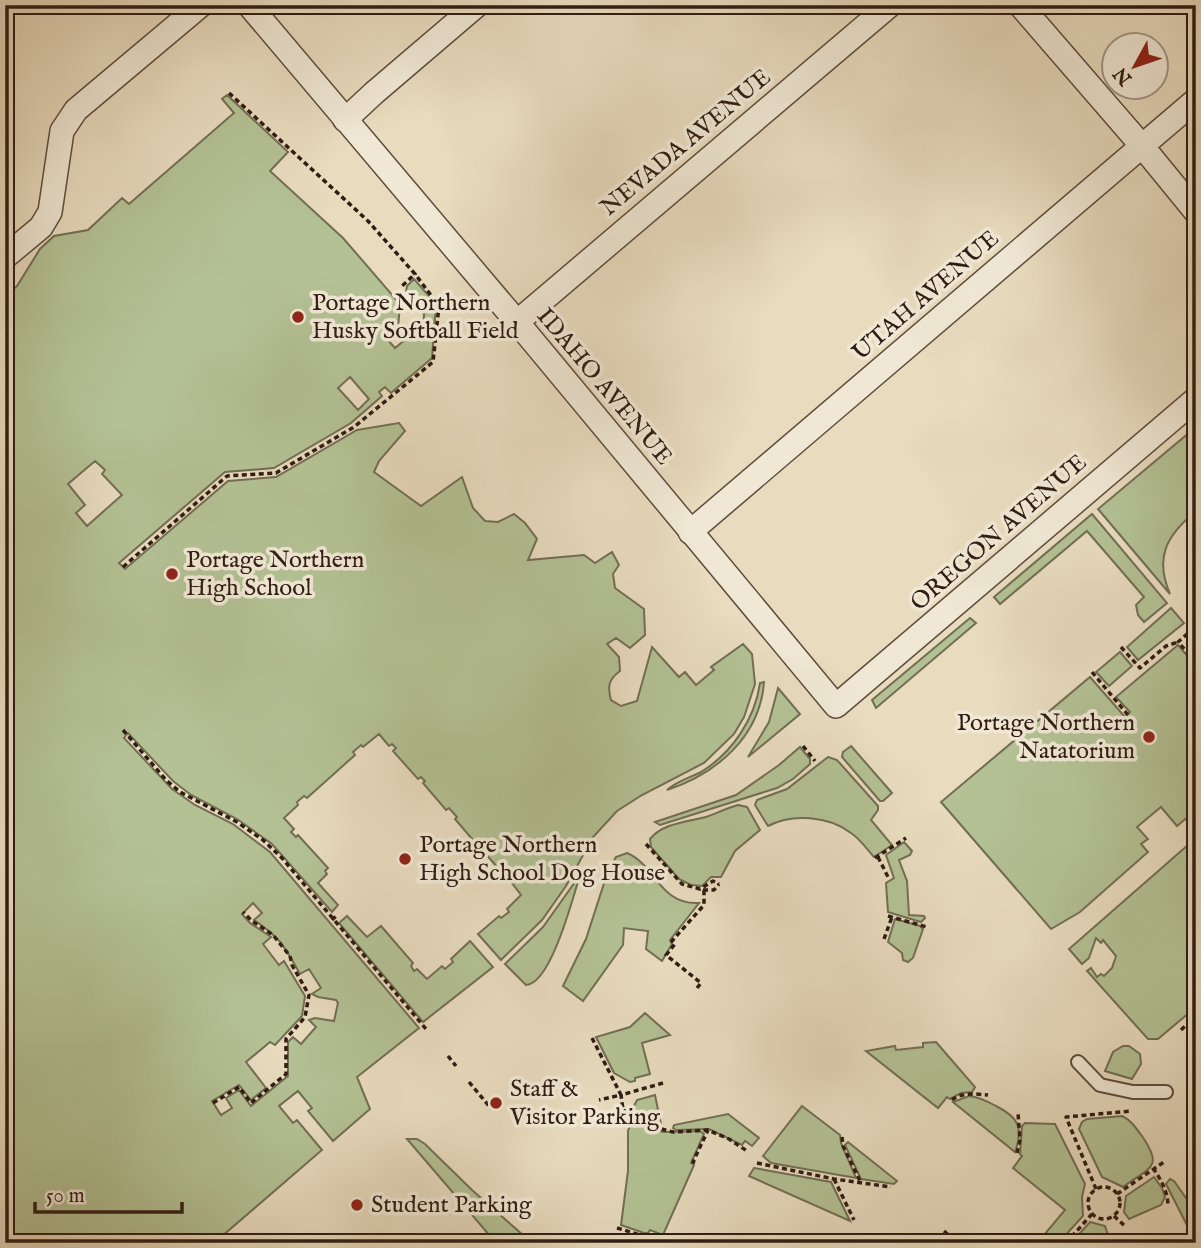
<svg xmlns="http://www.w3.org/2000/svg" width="1201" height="1248" viewBox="0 0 1201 1248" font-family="'IM FELL English',serif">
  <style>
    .green { fill: #b3c194; stroke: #726e54; stroke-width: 2; fill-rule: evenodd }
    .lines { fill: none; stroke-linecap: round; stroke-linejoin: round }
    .lane-casing { stroke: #5e4c3e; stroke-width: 16 }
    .street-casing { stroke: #5e4c3e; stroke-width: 26 }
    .path { stroke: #301c13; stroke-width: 3.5; stroke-dasharray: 5 3.5; stroke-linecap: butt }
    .lane { stroke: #f0e8d5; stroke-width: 12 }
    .street { stroke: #f0e8d5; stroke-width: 23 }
    .poi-dot { fill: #8f2418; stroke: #f0e8d5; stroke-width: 2.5 }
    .labels { text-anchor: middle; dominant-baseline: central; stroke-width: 7; stroke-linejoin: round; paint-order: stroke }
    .street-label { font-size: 24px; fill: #301c13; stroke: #f0e8d5 }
    .poi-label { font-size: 24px; fill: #301c13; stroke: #f0e8d5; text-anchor: start }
  </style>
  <rect width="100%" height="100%" fill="#e8dbbe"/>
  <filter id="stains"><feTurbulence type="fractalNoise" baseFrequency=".00286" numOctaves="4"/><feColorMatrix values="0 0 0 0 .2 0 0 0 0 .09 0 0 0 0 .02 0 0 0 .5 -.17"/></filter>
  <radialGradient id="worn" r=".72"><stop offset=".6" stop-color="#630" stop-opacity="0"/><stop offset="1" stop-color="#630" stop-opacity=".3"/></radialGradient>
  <g class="green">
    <path d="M 227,95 L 288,152 L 270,171 L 343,238 L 400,304 L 398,329 L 387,339 L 395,348 L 406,339 L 416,338 L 423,329 L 424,314 L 406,292 L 407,286 L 414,279 L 436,304 L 432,358 L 391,393 L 385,387 L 379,392 L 382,396 L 351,423 L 274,468 L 225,472 L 119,563 L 125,569 L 228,481 L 276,477 L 357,430 L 399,423 L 405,431 L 379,461 L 374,472 L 421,506 L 462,477 L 473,508 L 485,521 L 498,522 L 514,514 L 525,523 L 537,539 L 528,560 L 584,555 L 595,563 L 612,552 L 619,565 L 613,574 L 615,588 L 644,609 L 645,635 L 630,648 L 616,638 L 607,644 L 619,657 L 620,671 C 609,679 607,686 611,700 L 621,706 L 637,701 L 652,647 L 679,677 L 685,672 L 696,685 L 714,670 L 711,667 L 743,644 L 752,654 L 755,684 L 744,717 L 734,734 L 704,763 L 642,795 L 617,811 L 593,837 L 566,886 L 542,920 L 501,960 L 478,934 L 499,916 L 501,918 L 509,912 L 507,909 L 521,895 L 512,883 L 514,881 L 510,877 L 507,878 L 482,850 L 485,848 L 481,844 L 478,846 L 455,819 L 457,817 L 449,808 L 446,810 L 423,783 L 425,781 L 421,777 L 418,779 L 393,751 L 396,748 L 392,744 L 389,746 L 379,734 L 363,747 L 361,745 L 353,752 L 355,755 L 307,798 L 304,796 L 297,802 L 298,805 L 284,818 L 294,829 L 291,832 L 296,837 L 298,835 L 328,868 L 325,871 L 327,874 L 318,883 L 338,905 L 332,912 L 272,844 L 237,819 L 191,795 L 173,781 L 128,733 L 124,738 L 172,789 L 195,805 L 233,824 L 270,852 L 419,1028 L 357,1077 L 370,1109 L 333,1141 L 308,1111 L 312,1108 L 298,1091 L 279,1106 L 293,1123 L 297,1120 L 322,1150 L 214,1243 L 5,1243 L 5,296 L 17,286 L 40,249 L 54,236 L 88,230 L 122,198 L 129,204 L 234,113 L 222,99 ZM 350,377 L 369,399 L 358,410 L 338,388 ZM 95,461 L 105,470 L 102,474 L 122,495 L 87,526 L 76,513 L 85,505 L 68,484 ZM 253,903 L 262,913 L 254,920 C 282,939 284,946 300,974 L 309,969 L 321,988 L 312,994 L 318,997 L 336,1000 L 338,1003 L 334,1021 L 315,1018 L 309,1020 L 316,1027 L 301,1044 L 293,1037 L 288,1042 L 288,1076 L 251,1106 L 239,1090 L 226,1098 L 232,1108 L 221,1115 L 212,1101 L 239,1085 L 251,1100 L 266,1088 L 246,1062 L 270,1042 L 275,1045 L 302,1016 L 305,996 L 284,961 L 279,965 L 263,944 L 271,937 L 250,923 L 242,914 Z"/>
    <path d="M 1196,427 L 1196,511 C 1167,535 1154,557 1170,594 L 1098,509 Z"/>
    <polygon points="1092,514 1167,603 1144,622 1138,615 1136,605 1144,597 1087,531 1000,604 994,597"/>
    <polygon points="1171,608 1184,623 1138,660 1127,647"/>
    <polygon points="970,618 976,623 876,708 872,700"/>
    <polygon points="1178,645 1196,666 1196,810 1177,826 1161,807 1137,827 1148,839 1141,844 1148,852 1080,912 1051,929 941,802 1090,677 1125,717 1130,712 1116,697"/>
    <polygon points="1120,652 1132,666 1109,686 1096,672"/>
    <path d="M 764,682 C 760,737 716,774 667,790 C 677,781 689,778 701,772 C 732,753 755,719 760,683 Z"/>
    <polygon points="778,688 800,714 748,757 769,722"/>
    <polygon points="851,746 892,793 883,801 880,801 842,757 843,752"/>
    <polygon points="800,747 810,759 810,764 793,779 777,788 660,825 655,822 736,795 779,765"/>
    <path d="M 828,757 L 837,760 L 878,806 L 878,810 L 871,820 L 892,845 L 874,857 C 867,849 860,839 851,833 C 829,816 792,813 768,826 L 755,805 L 757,800 L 787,789 Z"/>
    <path d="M 738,805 L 747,807 L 760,830 L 735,851 L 721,877 L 711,877 L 702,886 L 691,885 L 679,879 L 651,847 L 650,839 C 663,823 687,822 706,817 C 717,813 727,808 738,805 Z"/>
    <polygon points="1196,838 1196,1007 1158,1039 1148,1039 1087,971 1091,968 1097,977 1101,974 1104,976 1112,968 1116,956 1103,940 1101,943 1096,938 1089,958 1082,964 1069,949"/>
    <polygon points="904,842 912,851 910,855 899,860 907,881 909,915 924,916 925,918 921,922 888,912 886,883 894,878 886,855"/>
    <path d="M 627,853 C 656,865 659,905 699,903 L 670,940 L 672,944 L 662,961 L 646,949 L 648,931 L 624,928 L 623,945 L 583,1001 L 563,986 L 586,939 L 608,871 L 616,857 Z"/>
    <path d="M 580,875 C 573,897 551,984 526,985 L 505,964 L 543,927 Z"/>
    <polygon points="347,916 367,937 381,926 413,963 411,966 414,971 417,969 427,979 442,966 445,969 453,962 451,959 470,941 493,967 423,1022 339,923"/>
    <polygon points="895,919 920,926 923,929 913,958 908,962 903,960 902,953 888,942"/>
    <polygon points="645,1013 670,1035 642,1043 650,1074 635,1078 635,1081 630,1082 614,1073 596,1037 630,1027"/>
    <polygon points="936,1042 975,1087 972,1092 961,1093 950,1099 947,1097 938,1108 866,1051 895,1046 896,1050 923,1047 923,1043"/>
    <polygon points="1123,1046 1129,1046 1140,1054 1141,1064 1132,1079 1105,1071 1113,1052"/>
    <polygon points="655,1095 661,1124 659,1127 638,1116 633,1108 637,1100"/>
    <path d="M 969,1096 C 979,1097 987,1101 996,1106 C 1018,1117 1024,1127 1015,1152 L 953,1102 Z"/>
    <polygon points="802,1106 840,1135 841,1143 856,1178 771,1163 763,1156"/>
    <polygon points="728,1114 759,1138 752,1146 745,1141 742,1145 709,1129 676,1130 673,1128 674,1125"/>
    <path d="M 1122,1116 C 1131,1120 1136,1128 1142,1136 C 1164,1168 1150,1167 1123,1187 L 1102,1177 L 1079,1129 L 1082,1122 L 1087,1119 Z"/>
    <polygon points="639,1121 663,1132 700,1131 704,1134 691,1163 694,1165 663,1235 650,1230 648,1233 644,1233 621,1225 628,1171 628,1131 631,1123"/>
    <polygon points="1025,1123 1055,1124 1085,1184 1082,1197 1083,1216 1062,1239 1059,1238 1055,1243 1044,1235 1065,1210 1013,1168 1022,1156 1020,1154 1022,1126"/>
    <polygon points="407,1139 417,1139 425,1144 472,1190 532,1243 496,1243"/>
    <polygon points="848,1142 897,1181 894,1184 861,1179 845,1145"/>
    <polygon points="754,1168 831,1182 850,1221 749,1176"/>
    <polygon points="1154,1177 1162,1188 1165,1197 1161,1205 1129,1219 1124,1212 1126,1196"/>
    <polygon points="1170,1179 1174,1181 1196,1212 1196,1243 1166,1184"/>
    <polygon points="1090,1222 1105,1226 1108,1235 1105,1243 1071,1243"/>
  </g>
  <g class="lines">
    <defs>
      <polyline id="lane" points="1078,1062 1100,1085 1133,1092 1166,1092"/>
      <g id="street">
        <polyline points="249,5 517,322 836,706 1196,399"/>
        <polyline points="1020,5 1142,146 1196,212"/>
        <polyline points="345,120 374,93 477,5"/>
        <polyline points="5,257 41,227 50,212 62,131 76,110 201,5"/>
        <polyline points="517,322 890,5"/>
        <polyline points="690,532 1196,100"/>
      </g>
    </defs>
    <use href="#lane" class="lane-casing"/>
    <use href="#street" class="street-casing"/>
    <g class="path">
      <polyline points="229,93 368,221 415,274 402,286"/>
      <polyline points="123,567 227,476 276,473 354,427 433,362 439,306 415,274"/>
      <polyline points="1194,628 1178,642 1196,662"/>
      <polyline points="1121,647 1140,668 1166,646 1178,642"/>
      <polyline points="1092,672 1128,715"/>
      <polyline points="123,730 166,780 180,792 237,822 263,840 282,858 426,1029"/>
      <polyline points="803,746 815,761"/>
      <polyline points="646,844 682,884 700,889 713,881 719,884"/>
      <polyline points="878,857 889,879"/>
      <polyline points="875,858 906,838"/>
      <polyline points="703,890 714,890 719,884"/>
      <polyline points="888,916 927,927"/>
      <polyline points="332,920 337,915"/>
      <polyline points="884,939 892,917"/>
      <polyline points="697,988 701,983 666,955 675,944 672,941 704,905 704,890"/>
      <polyline points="1181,1030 1196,1016"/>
      <polyline points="592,1038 621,1095 599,1100"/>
      <polyline points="448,1056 456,1066"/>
      <polyline points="469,1082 489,1106"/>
      <polyline points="663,1083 621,1095 623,1110 650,1126 673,1132 708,1130 729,1139 747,1151"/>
      <path d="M 952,1100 C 962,1092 976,1094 988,1095"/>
      <polyline points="213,1103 239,1087 251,1103 286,1074 286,1039 305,1017 309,995 292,965 290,956 273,935 252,921 243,912"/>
      <polyline points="842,1137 843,1146 861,1183"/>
      <polyline points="1017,1153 1020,1140 1018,1113"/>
      <polyline points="695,1163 693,1162 708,1130"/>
      <polyline points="757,1163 834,1179 891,1187"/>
      <path d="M 1153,1168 C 1161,1180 1167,1190 1168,1204"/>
      <polyline points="834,1179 854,1220"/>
      <circle cx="1104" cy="1203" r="16"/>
      <polyline points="1096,1189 1066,1117 1132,1111"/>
      <polyline points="1117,1194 1164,1162"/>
      <polyline points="1114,1216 1126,1227"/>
      <polyline points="617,1228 647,1237"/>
      <polyline points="944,1231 958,1243"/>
      <polyline points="1066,1243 1092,1214"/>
    </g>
    <use href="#lane" class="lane"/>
    <use href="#street" class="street"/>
  </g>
  <g class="poi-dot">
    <circle cx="298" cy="317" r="7"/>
    <circle cx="172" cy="574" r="7"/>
    <circle cx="1149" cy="737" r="7"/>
    <circle cx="405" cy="859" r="7"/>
    <circle cx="496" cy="1103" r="7"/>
    <circle cx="357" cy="1205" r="7"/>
  </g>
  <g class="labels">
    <g class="street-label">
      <text transform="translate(686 143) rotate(-40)">NEVADA AVENUE</text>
      <text transform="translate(926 296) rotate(-41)">UTAH AVENUE</text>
      <text transform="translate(604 387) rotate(50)">IDAHO AVENUE</text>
      <text transform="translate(999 533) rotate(-41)">OREGON AVENUE</text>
    </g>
    <g class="poi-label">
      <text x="312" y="303">Portage Northern<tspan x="312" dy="28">Husky Softball Field</tspan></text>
      <text x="186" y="560">Portage Northern<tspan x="186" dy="28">High School</tspan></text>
      <text x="1135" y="723" text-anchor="end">Portage Northern<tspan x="1135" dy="28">Natatorium</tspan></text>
      <text x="419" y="845">Portage Northern<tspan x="419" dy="28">High School Dog House</tspan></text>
      <text x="510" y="1089">Staff &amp;<tspan x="510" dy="28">Visitor Parking</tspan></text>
      <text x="371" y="1205">Student Parking</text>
    </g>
  </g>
  <rect width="1201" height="1248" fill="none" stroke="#e8dbbe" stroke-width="28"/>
  <rect x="7" y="7" width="1187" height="1234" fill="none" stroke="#301c13" stroke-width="3.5"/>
  <rect x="14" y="14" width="1173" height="1220" fill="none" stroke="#301c13" stroke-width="2"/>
  <g transform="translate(1135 66) rotate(230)"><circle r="33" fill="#f0e8d5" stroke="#a39687" stroke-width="2"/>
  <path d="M0-5L12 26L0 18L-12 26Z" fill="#8f2418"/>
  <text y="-10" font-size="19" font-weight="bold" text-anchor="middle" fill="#301c13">N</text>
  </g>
  <path d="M35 1202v10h147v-10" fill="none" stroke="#301c13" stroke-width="3.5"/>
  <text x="46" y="1202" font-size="21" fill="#301c13" stroke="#f0e8d5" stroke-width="5" paint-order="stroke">50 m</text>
  <rect width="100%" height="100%" filter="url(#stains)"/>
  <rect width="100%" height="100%" fill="url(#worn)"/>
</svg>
